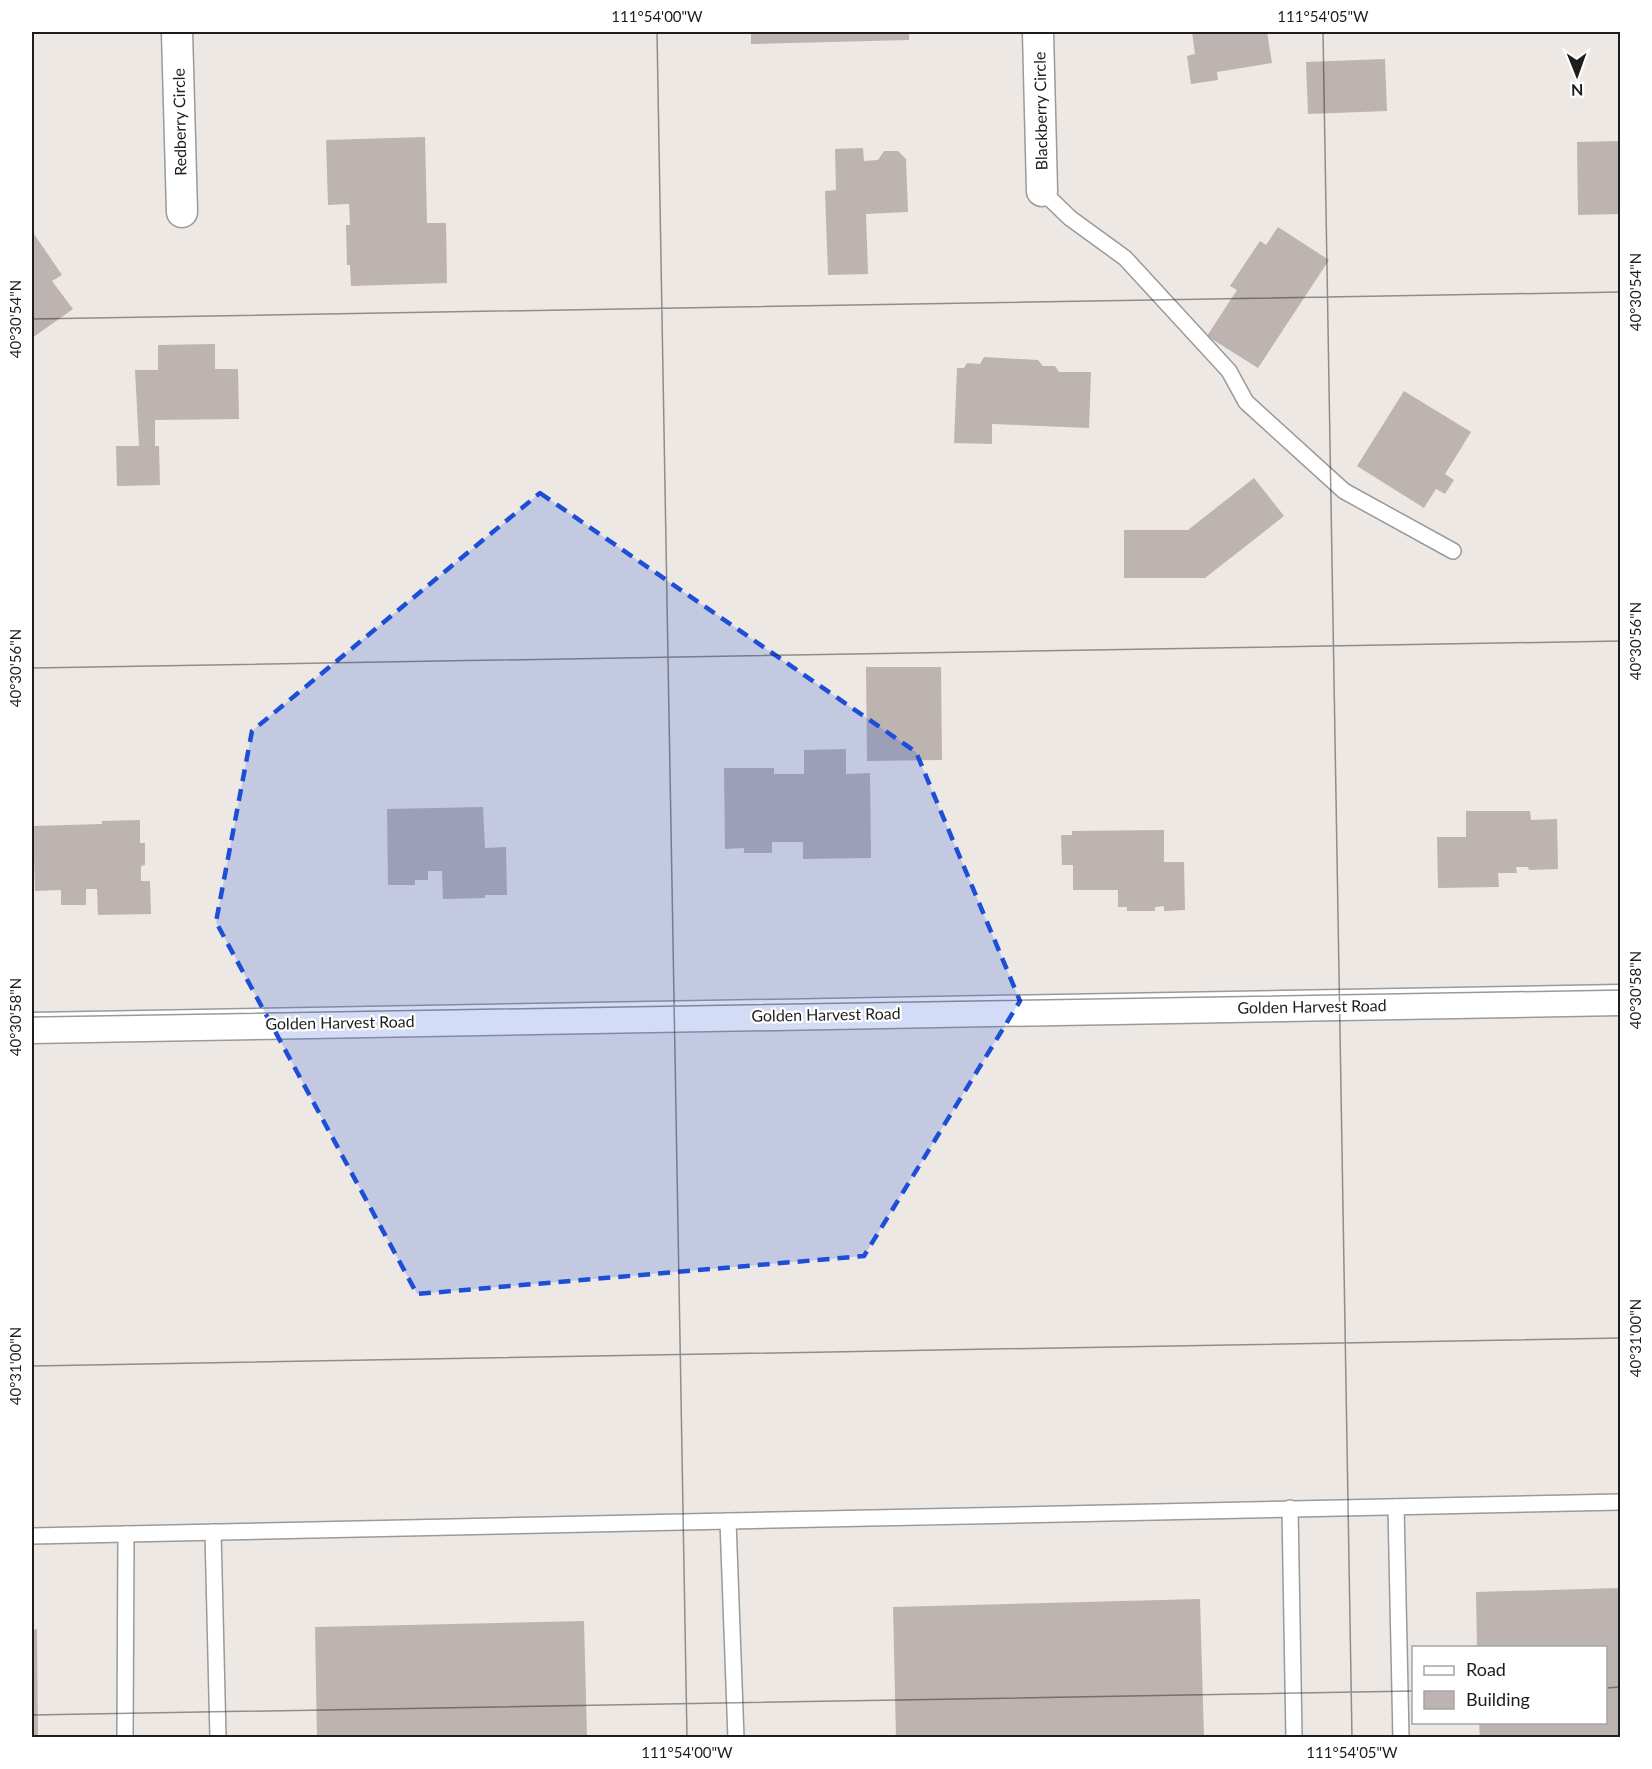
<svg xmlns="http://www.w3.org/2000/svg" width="1652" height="1769" viewBox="0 0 1652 1769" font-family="Lato,sans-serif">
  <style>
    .building { fill: #bdb3b1 }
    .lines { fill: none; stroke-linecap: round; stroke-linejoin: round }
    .lane-casing { stroke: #9a9a9a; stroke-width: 18 }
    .street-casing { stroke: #9a9a9a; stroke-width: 33 }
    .lane { stroke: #fff; stroke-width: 15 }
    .street { stroke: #fff; stroke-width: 30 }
    .marked { fill: #1d4ed8; fill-opacity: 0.2; stroke: #1d4ed8; stroke-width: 4.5; stroke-dasharray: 12 8; stroke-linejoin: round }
    .ticks { fill: none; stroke: #1d1d1d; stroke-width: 1.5; stroke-opacity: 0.45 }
    .labels { text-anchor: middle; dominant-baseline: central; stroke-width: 4.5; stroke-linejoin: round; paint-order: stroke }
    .street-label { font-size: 16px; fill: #1d1d1d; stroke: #fff }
    .neatline { fill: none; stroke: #1d1d1d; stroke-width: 2 }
    .ticks-label { font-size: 15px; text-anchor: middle; fill: #1d1d1d }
  </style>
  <rect width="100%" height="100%" fill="#ede8e4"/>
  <g class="building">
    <polygon points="751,32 909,32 909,40 751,44"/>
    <polygon points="1192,32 1267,32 1272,63 1217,72 1218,80 1191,84 1187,56 1195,54"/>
    <polygon points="1385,59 1387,111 1308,114 1306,62"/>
    <polygon points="425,137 427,223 446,223 447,283 351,286 350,265 347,265 346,225 350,225 349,204 328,205 326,140"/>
    <polygon points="1620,141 1620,214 1578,215 1577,142"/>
    <polygon points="863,148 864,161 878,160 884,151 898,151 906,159 908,212 866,214 868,274 828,275 825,191 836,190 835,149"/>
    <polygon points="1278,227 1329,260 1258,368 1207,336 1237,290 1230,286 1260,241 1266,245"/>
    <polygon points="32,231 62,275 52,281 73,309 32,338"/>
    <polygon points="215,344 215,369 238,369 239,419 155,420 155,446 159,446 160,485 117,486 116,446 139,446 135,370 158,370 158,345"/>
    <polygon points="984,357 1038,360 1043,366 1055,366 1059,372 1091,372 1089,428 992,424 992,444 954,443 957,368 964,368 967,363 980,364"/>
    <polygon points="1404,391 1471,432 1445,474 1454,480 1445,494 1436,489 1424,508 1357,466"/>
    <polygon points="1254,478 1284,516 1205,578 1124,578 1124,530 1188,530"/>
    <polygon points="866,667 941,667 942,760 867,761"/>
    <polygon points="846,749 846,774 870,773 871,858 803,859 803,842 772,842 772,853 744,853 744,848 725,849 724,768 774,768 774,774 804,774 804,750"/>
    <polygon points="483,807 485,848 506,847 507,895 485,895 485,898 443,899 442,871 428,871 428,880 415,880 415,885 388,885 387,809"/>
    <polygon points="1466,811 1530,811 1531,820 1557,819 1558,869 1529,870 1528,867 1516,867 1517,873 1498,873 1499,887 1438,888 1437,837 1466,837"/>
    <polygon points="140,820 140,843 145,843 145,865 141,866 141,881 150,881 151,914 98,915 97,889 86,889 86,905 61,905 61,890 35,891 33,826 102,824 102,821"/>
    <polygon points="1164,830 1164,862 1184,862 1185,910 1164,911 1164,906 1155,907 1155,911 1127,911 1127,907 1118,907 1118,890 1073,890 1073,865 1062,865 1061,835 1072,835 1072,831"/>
    <polygon points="1620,1588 1620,1738 1480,1738 1479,1722 1606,1722 1606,1648 1477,1648 1476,1592"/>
    <polygon points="1200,1599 1204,1738 896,1738 893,1607"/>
    <polygon points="584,1621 587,1738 317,1738 315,1627"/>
    <polygon points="37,1629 38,1738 32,1738 32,1630"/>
  </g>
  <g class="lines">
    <defs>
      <g id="lane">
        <polyline points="1042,191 1070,218 1125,258 1229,371 1246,402 1344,491 1453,551"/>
        <polyline points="1396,1507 1401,1738"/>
        <polyline points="1290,1508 1294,1738"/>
        <polyline points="728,1521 736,1738"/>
        <polyline points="213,1532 218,1738"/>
        <polyline points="32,1536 1620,1502"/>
        <polyline points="125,1738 126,1534"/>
      </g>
      <g id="street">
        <polyline points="177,32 182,212"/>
        <polyline points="1038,32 1042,191"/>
        <polyline points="32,1028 1620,1000"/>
      </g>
    </defs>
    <use href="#lane" class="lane-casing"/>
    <use href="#street" class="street-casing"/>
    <use href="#lane" class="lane"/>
    <use href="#street" class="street"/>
  </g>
  <path class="marked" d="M 540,493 L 916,752 L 1020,1001 L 864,1256 L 417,1294 L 216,922 L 252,731 Z"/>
  <path class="ticks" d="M 657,32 L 687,1738M 1323,32 L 1352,1738M 32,319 L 1620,292M 32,668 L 1620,641M 32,1017 L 1620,990M 32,1366 L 1620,1338M 1606,1688 L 1620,1687M 32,1715 L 1414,1691"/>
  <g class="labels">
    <g class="street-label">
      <text transform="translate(1040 111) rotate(-91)">Blackberry Circle</text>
      <text transform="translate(179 122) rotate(-91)">Redberry Circle</text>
      <text transform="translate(1312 1006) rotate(-1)">Golden Harvest Road</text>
      <text transform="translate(826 1014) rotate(-1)">Golden Harvest Road</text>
      <text transform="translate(340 1022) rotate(-1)">Golden Harvest Road</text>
    </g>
  </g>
  <rect width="1652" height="1769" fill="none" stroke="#ffffff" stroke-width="66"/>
  <rect x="1412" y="1646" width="195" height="78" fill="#ffffff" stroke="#a5a5a5" stroke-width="1.5"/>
  <rect x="1424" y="1666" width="30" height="9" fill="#ffffff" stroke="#a5a5a5" stroke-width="1.5"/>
  <text x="1466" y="1676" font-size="18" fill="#1d1d1d">Road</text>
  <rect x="1424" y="1691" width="30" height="18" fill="#bdb3b1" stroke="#a5a5a5" stroke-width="1.5"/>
  <text x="1466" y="1706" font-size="18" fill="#1d1d1d">Building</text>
  <g transform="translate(1577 75) rotate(179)" stroke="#ffffff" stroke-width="4.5" paint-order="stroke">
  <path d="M0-4.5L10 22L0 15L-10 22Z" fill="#1d1d1d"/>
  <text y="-9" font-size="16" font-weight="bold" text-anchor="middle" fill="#1d1d1d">N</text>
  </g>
  <rect x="33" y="33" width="1586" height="1703" class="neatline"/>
  <g class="ticks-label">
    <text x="657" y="22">111°54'00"W</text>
    <text x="1323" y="22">111°54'05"W</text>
    <text transform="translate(1636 292) rotate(-90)" y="5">40°30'54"N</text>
    <text transform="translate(16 319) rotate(-90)" y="5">40°30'54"N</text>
    <text transform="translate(1636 641) rotate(-90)" y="5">40°30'56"N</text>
    <text transform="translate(16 668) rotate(-90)" y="5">40°30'56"N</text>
    <text transform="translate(1636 990) rotate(-90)" y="5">40°30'58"N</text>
    <text transform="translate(16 1017) rotate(-90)" y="5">40°30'58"N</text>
    <text transform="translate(1636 1338) rotate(-90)" y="5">40°31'00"N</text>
    <text transform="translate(16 1366) rotate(-90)" y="5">40°31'00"N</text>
    <text x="687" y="1758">111°54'00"W</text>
    <text x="1352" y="1758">111°54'05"W</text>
  </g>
</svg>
